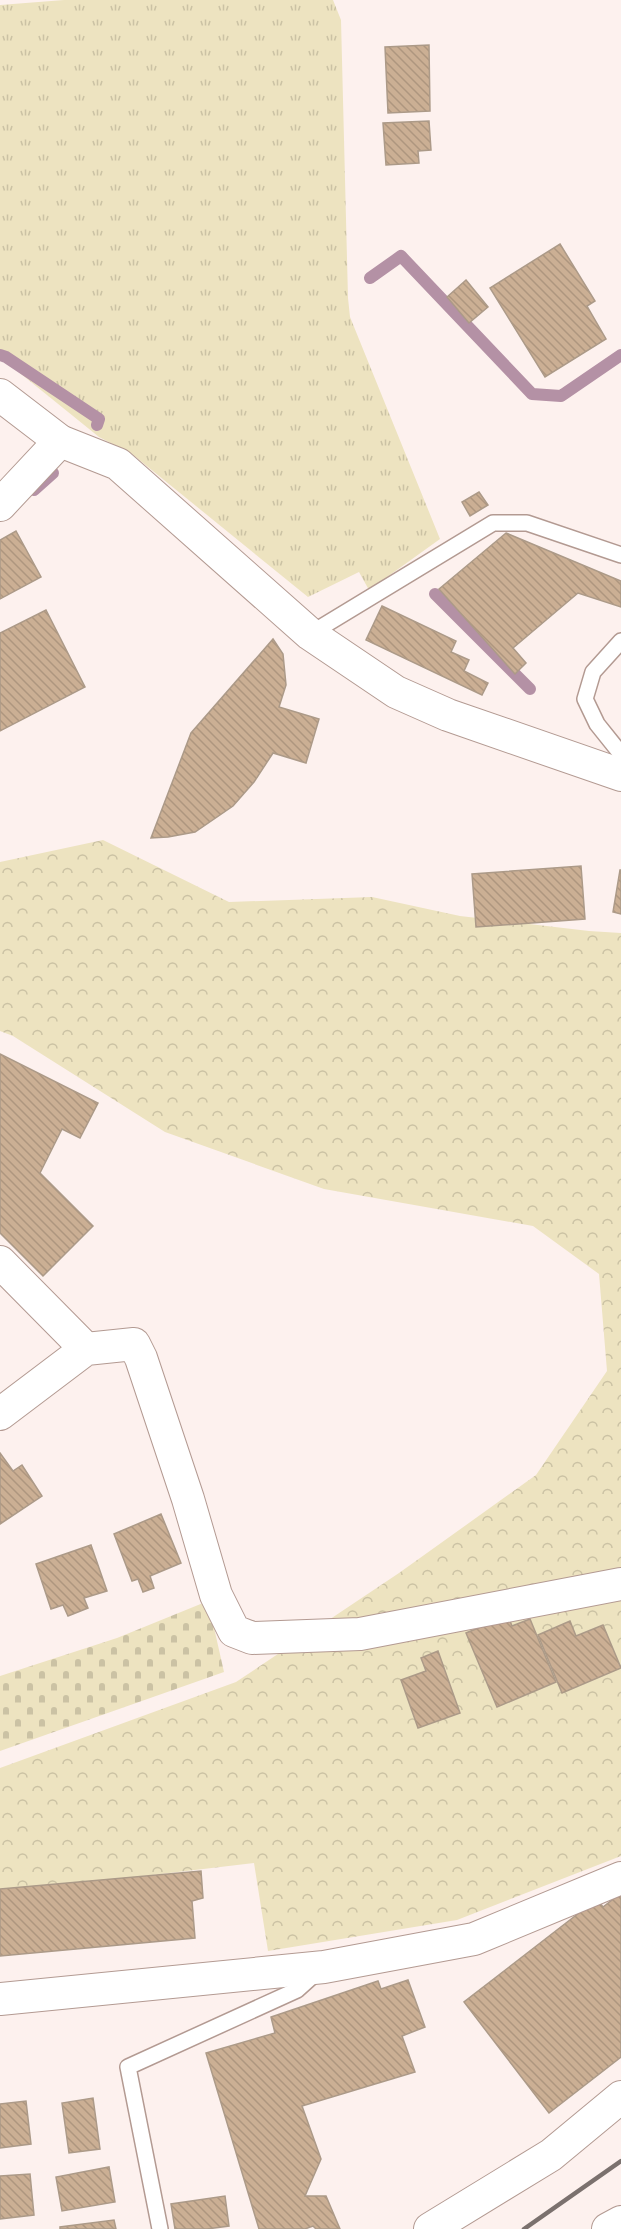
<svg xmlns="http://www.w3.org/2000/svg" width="621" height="2229" viewBox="0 0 621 2229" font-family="'Fira Sans Condensed',sans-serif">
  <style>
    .forest { fill: url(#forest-crowns) }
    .cemetery { fill: url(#cemetery-stones) }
    .park { fill: url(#park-tufts) }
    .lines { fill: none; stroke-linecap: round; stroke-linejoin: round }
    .stream { stroke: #b491a5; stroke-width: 12 }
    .building { fill: url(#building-back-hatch); stroke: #ac9a88; stroke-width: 1.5 }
    .lane-casing { stroke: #b39a92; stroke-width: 18 }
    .street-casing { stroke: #b39a92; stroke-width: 34 }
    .lane { stroke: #fff; stroke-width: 15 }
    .street { stroke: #fff; stroke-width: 32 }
    .rail { stroke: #7b716e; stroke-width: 4.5 }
  </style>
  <defs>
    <pattern id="forest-crowns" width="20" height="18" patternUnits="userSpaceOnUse" patternTransform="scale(1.5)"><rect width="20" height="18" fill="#ede3c0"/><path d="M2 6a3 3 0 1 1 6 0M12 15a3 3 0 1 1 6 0" fill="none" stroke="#cbc2a4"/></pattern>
    <pattern id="cemetery-stones" width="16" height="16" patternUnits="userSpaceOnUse" patternTransform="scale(1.5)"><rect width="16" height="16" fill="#ede3c0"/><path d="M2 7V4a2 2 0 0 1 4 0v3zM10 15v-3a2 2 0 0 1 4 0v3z" fill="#cbc2a4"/></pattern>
    <pattern id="park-tufts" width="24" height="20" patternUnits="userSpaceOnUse" patternTransform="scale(1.5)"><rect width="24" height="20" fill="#ede3c0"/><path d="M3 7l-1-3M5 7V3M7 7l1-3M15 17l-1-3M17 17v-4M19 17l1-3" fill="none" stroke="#cbc2a4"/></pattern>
    <pattern id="building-back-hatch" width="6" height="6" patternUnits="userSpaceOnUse" patternTransform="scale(1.5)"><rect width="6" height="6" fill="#cbaf94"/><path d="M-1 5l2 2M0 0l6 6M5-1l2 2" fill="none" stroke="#ae967f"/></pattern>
  </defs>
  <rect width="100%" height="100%" fill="#fdf1ee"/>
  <polygon class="forest" points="103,840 229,902 372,897 460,916 589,931 621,933 621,1856 457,1920 268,1951 254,1863 0,1893 0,1768 236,1682 399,1573 536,1475 607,1371 599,1274 533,1226 324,1189 165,1132 13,1036 0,1031 0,862"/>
  <polygon class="cemetery" points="208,1601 224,1672 0,1751 0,1676 117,1638"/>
  <polygon class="park" points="64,0 333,0 341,20 348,298 350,317 440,539 369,590 359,572 308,597 132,454 99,437 0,357 0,5"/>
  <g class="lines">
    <g class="stream">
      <polyline points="370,278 401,256 532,394 561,396 621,355"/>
      <polyline points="0,355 6,357 99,419 97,425"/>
      <polyline points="34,490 53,473"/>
      <polyline points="435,594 530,689"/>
    </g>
  </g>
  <g class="building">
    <polygon points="429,45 430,111 388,113 385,47"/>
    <polygon points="429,121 431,150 418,151 419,163 386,165 383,123"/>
    <polygon points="560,244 595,301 587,306 606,339 545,377 490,288"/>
    <polygon points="466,280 488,307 469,323 447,297"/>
    <polygon points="479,492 488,505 470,516 462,502"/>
    <polygon points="16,531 41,577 0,599 0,540"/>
    <polygon points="506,533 621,581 621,607 578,593 513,648 526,663 515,674 439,589"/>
    <polygon points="382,606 456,641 451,652 469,660 464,671 488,683 482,695 366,640"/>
    <polygon points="46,610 85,687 0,731 0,633"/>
    <polygon points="273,639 283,654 286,685 279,707 319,719 306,763 273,753 254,782 233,806 195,832 168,837 151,838 191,733"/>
    <polygon points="581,866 585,919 476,927 472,874"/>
    <polygon points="620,870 621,870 621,914 613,912"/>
    <polygon points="0,1054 98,1103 80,1138 62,1129 40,1173 93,1226 43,1276 0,1233"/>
    <polygon points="0,1453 13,1471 22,1465 42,1496 0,1524"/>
    <polygon points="161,1514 181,1563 150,1576 154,1588 143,1592 138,1579 132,1581 114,1534"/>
    <polygon points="91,1545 107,1591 84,1598 88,1608 68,1616 63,1605 51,1609 36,1564"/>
    <polygon points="508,1616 512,1626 530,1619 556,1682 497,1707 466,1633"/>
    <polygon points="570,1621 576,1636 603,1625 621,1668 562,1693 538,1635"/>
    <polygon points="438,1651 460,1713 418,1728 401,1680 426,1671 421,1658"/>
    <polygon points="201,1871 203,1898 192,1901 195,1938 0,1956 0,1889"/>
    <polygon points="621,1893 621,2057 549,2113 464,2002 597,1899 603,1907"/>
    <polygon points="408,1980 425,2027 402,2036 415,2072 302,2106 321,2159 305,2196 326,2196 340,2229 316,2229 313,2226 305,2229 259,2229 206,2053 275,2033 271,2017 378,1981 381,1989"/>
    <polygon points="93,2098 100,2149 69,2153 62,2103"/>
    <polygon points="26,2101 31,2144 0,2148 0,2104"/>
    <polygon points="109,2167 115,2202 62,2211 56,2177"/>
    <polygon points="30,2174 34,2215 0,2219 0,2176"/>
    <polygon points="225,2196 229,2226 207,2229 175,2229 171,2204"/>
    <polygon points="114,2220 116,2229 60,2229 60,2227"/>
  </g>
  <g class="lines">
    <defs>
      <g id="lane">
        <polyline points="310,634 493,523 527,523 621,555"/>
        <polyline points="621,641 593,672 585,699 597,724 621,754"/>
        <polyline points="160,2229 128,2067 297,1990 317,1972"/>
      </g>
      <g id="street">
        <polyline points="0,395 60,441 118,464 310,634 396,692 448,715 621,775"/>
        <polyline points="0,505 60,441"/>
        <polyline points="0,1262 86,1349"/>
        <polyline points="0,1414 86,1349 134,1344 141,1358 188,1499 216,1595 234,1631 252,1638 360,1634 621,1584"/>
        <polyline points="0,1999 324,1967 474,1939 621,1878"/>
        <polyline points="430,2229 551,2155 621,2097"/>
        <polyline points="608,2229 621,2222"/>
      </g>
    </defs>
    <use href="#lane" class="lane-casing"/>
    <use href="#street" class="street-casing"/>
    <use href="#lane" class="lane"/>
    <use href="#street" class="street"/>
    <polyline class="rail" points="524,2229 621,2161"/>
  </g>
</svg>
